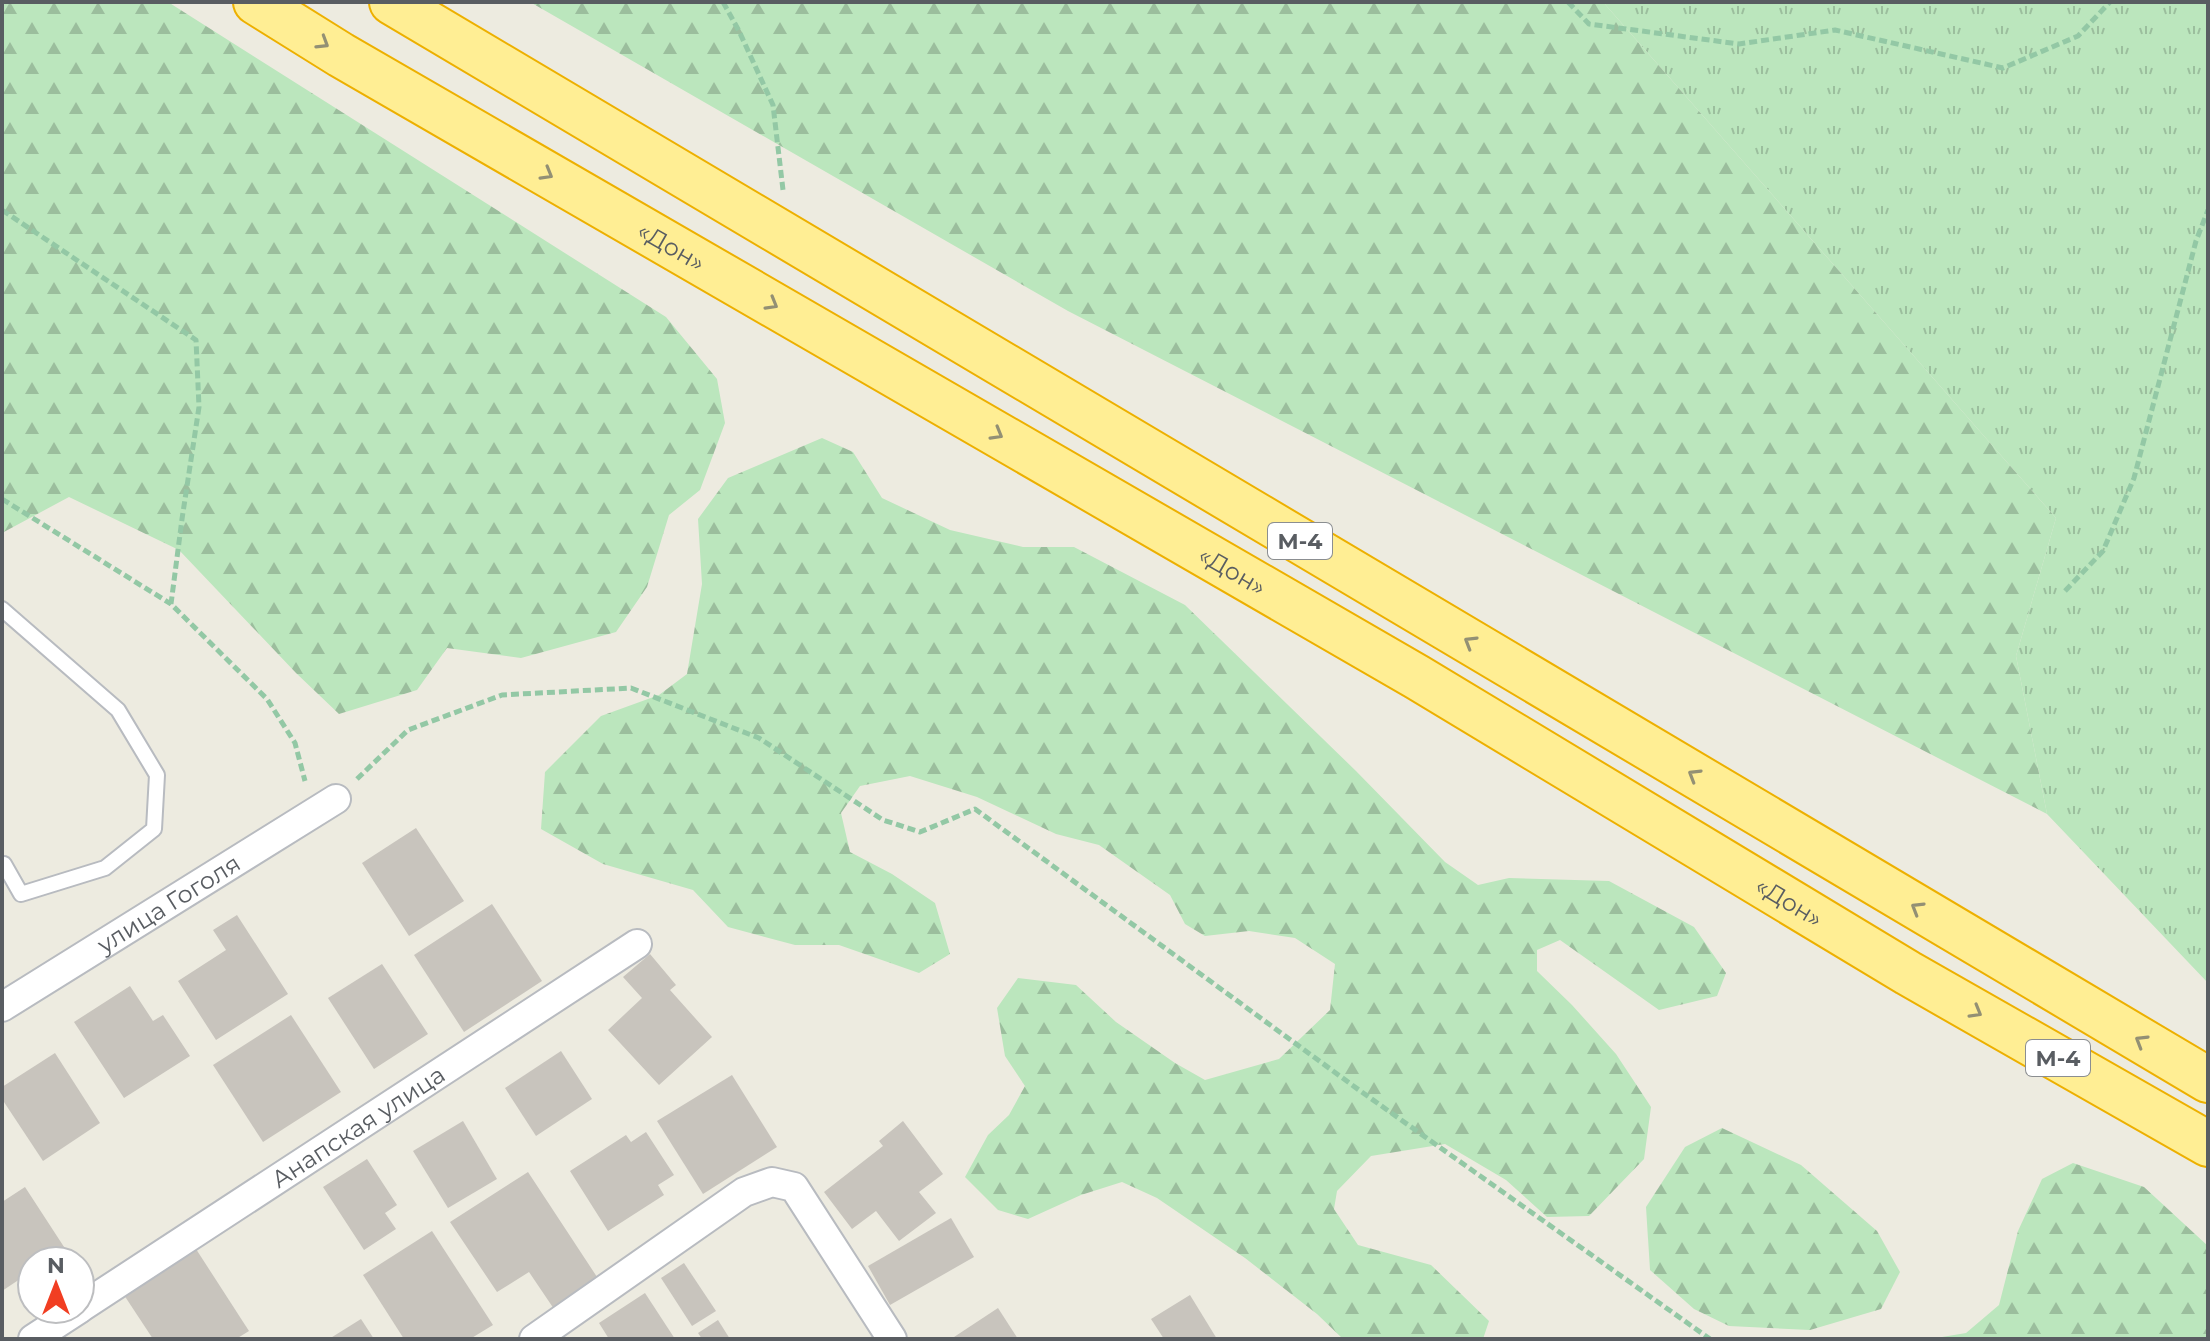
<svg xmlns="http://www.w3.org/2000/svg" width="2210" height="1341" viewBox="0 0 2210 1341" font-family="Montserrat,sans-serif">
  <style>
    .grass { fill: url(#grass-tufts) }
    .forest { fill: url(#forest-firs) }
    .building { fill: #c8c4bd }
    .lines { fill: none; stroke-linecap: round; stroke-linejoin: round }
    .service-casing { stroke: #b8bbc0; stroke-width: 18 }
    .minor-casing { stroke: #b8bbc0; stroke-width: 32 }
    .trunk-casing { stroke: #edb000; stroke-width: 48 }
    .path { stroke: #93c8a5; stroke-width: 5; stroke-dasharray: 8 4; stroke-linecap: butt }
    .service { stroke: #fff; stroke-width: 14 }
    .minor { stroke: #fff; stroke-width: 28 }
    .trunk { stroke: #ffee94; stroke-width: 44 }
    .oneway { stroke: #939074 }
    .labels { text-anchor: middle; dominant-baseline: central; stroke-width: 8; stroke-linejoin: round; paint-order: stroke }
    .shield { fill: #fff; stroke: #8b8e91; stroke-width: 2 }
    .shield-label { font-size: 22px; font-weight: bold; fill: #595d62 }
    .street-label { font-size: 24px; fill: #595d62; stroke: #fff }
  </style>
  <defs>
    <pattern id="grass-tufts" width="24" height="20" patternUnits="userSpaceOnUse" patternTransform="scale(2)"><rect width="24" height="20" fill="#bbe6bd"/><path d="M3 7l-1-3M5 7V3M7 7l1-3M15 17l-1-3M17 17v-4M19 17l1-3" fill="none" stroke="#9bbe9d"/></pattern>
    <pattern id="forest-firs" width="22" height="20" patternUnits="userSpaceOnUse" patternTransform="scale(2)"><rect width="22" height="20" fill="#bbe6bd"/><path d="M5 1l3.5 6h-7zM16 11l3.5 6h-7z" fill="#9bbe9d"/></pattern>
  </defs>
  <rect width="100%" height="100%" fill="#edebe0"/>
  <polygon class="grass" points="1603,2 2208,2 2208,983 2047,814 2016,656 2056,518"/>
  <g class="forest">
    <polygon points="2,2 168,2 666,317 717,379 725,423 700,490 669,515 647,587 616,632 521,658 447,648 417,690 339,714 296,673 179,550 69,497 2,533"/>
    <polygon points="530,2 1603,2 2056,518 2016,656 2047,814 1068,311"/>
    <polygon points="822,438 853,452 882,498 950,530 1023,547 1074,547 1185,605 1356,771 1445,862 1478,885 1509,878 1609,881 1694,927 1726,973 1717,996 1659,1010 1560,940 1537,950 1537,971 1572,1005 1616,1054 1651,1107 1644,1159 1589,1216 1547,1217 1506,1180 1445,1144 1371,1156 1337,1191 1334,1209 1358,1245 1431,1265 1489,1321 1483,1339 1343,1339 1317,1314 1245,1258 1157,1198 1122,1182 1081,1195 1028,1219 998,1210 965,1177 988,1135 1009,1115 1025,1086 1005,1056 997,1008 1018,978 1076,985 1116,1022 1175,1063 1205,1080 1279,1059 1330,1010 1335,964 1295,938 1249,931 1205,936 1185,924 1170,895 1099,845 1056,834 977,797 910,776 860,786 841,813 850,852 892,874 935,903 950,954 919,973 839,945 795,945 728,927 693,890 603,864 541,829 545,772 601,716 659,695 687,674 702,584 698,519 728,478"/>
    <polygon points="1722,1128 1801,1165 1877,1231 1900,1272 1881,1309 1810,1330 1729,1326 1694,1309 1650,1270 1646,1207 1685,1147"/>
    <polygon points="2073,1163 2144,1187 2208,1246 2208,1339 1930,1339 1966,1333 1999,1305 2018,1231 2042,1179"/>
  </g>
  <g class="building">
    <polygon points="416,828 464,901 409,936 362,863"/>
    <polygon points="492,904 542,981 464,1032 414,955"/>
    <polygon points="237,915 288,994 216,1040 178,981 226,950 213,930"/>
    <polygon points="650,954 676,985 670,990 712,1037 659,1085 608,1030 642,998 623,977"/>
    <polygon points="382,964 428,1034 374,1069 328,998"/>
    <polygon points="130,986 153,1021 163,1015 190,1056 124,1098 74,1022"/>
    <polygon points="291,1015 341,1092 263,1142 213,1065"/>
    <polygon points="561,1051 592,1099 536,1136 505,1088"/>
    <polygon points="55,1053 100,1123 43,1161 2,1099 2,1087"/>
    <polygon points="732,1075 777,1147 703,1194 657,1121"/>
    <polygon points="463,1121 497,1179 448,1208 413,1151"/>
    <polygon points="903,1121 943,1174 919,1192 936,1213 899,1241 876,1211 852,1229 824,1192 883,1146 879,1141"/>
    <polygon points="646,1132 674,1175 658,1185 664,1195 608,1231 570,1171 626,1135 631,1142"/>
    <polygon points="367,1159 397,1205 385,1213 396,1229 364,1250 323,1187"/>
    <polygon points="528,1172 599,1280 554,1309 529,1272 497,1292 450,1222"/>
    <polygon points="25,1187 66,1250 48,1261 32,1261 32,1271 2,1291 2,1202"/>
    <polygon points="951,1218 974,1257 890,1305 868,1266"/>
    <polygon points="432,1231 493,1325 470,1339 404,1339 363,1275"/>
    <polygon points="196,1249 249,1331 236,1339 153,1339 124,1295"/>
    <polygon points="684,1263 716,1311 692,1326 661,1278"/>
    <polygon points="645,1293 675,1339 609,1339 599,1323"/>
    <polygon points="1190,1295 1217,1339 1164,1339 1151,1319"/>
    <polygon points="998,1308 1018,1339 951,1339"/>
    <polygon points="361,1319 374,1339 329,1339"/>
    <polygon points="718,1320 730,1339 702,1339 698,1333"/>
  </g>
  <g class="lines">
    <defs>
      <polyline id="service" points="2,609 118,710 157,775 154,829 105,868 21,894 4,864"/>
      <g id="minor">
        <path id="s1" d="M 2,1007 L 336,799"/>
        <path id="s2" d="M 80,1308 L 637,944"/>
        <polyline points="33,1339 79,1309"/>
        <polyline points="534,1339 744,1192 772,1182 794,1187 892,1339"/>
      </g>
      <g id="trunk">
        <path id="s3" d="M 256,2 L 341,55 L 1417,677 L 1908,973 L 2208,1144"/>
        <polyline points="392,2 2208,1080"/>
      </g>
    </defs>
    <use href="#service" class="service-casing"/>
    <use href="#minor" class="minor-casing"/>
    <use href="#trunk" class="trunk-casing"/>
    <g class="path">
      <polyline points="723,2 739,31 773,105 783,190"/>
      <polyline points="1568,2 1589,24 1739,44 1835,30 2003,68 2078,36 2110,2"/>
      <polyline points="2,210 196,340 199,407 182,519 171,604 267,699 295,743 305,781"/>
      <polyline points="2,499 171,604"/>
      <polyline points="2065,591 2103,551 2134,478 2196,241 2208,210"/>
      <polyline points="357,779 408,730 502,695 631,688 759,738 883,820 920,832 975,809 1359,1090 1710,1339"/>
    </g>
    <use href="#service" class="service"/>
    <use href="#minor" class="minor"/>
    <use href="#trunk" class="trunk"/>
  </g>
  <defs><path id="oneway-chevron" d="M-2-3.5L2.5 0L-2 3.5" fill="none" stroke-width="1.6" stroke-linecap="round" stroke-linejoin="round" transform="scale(2)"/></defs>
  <g class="oneway">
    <use href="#oneway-chevron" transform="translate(323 43) rotate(32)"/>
    <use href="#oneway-chevron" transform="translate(547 174) rotate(30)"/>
    <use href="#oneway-chevron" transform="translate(772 304) rotate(30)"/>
    <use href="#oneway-chevron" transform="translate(997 434) rotate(30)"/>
    <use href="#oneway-chevron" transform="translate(1470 642) rotate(-149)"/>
    <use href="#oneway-chevron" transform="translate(1694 775) rotate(-149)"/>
    <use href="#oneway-chevron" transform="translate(1917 908) rotate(-149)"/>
    <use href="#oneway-chevron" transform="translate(1976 1012) rotate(30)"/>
    <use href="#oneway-chevron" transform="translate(2141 1041) rotate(-149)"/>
  </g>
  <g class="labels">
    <g class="shield">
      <rect x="1268" y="523" width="64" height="36" rx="6"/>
      <rect x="2026" y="1040" width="64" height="36" rx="6"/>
    </g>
    <g class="shield-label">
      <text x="1300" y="541">М-4</text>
      <text x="2058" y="1058">М-4</text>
    </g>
    <g class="street-label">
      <text stroke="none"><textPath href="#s3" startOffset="482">«Дон»</textPath></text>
      <text stroke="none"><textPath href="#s3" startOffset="1130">«Дон»</textPath></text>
      <text stroke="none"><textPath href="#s3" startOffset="1778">«Дон»</textPath></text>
      <text stroke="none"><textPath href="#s1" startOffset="196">улица Гоголя</textPath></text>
      <text stroke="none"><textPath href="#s2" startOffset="332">Анапская улица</textPath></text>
    </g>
  </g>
  <rect width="2210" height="1341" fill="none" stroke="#595d62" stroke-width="8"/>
  <g transform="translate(56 1285)"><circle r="38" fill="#ffffff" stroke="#bdbec0" stroke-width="2"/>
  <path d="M0-6L14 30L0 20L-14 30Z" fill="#f13e22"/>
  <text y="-12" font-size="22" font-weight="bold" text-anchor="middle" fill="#595d62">N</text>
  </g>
</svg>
